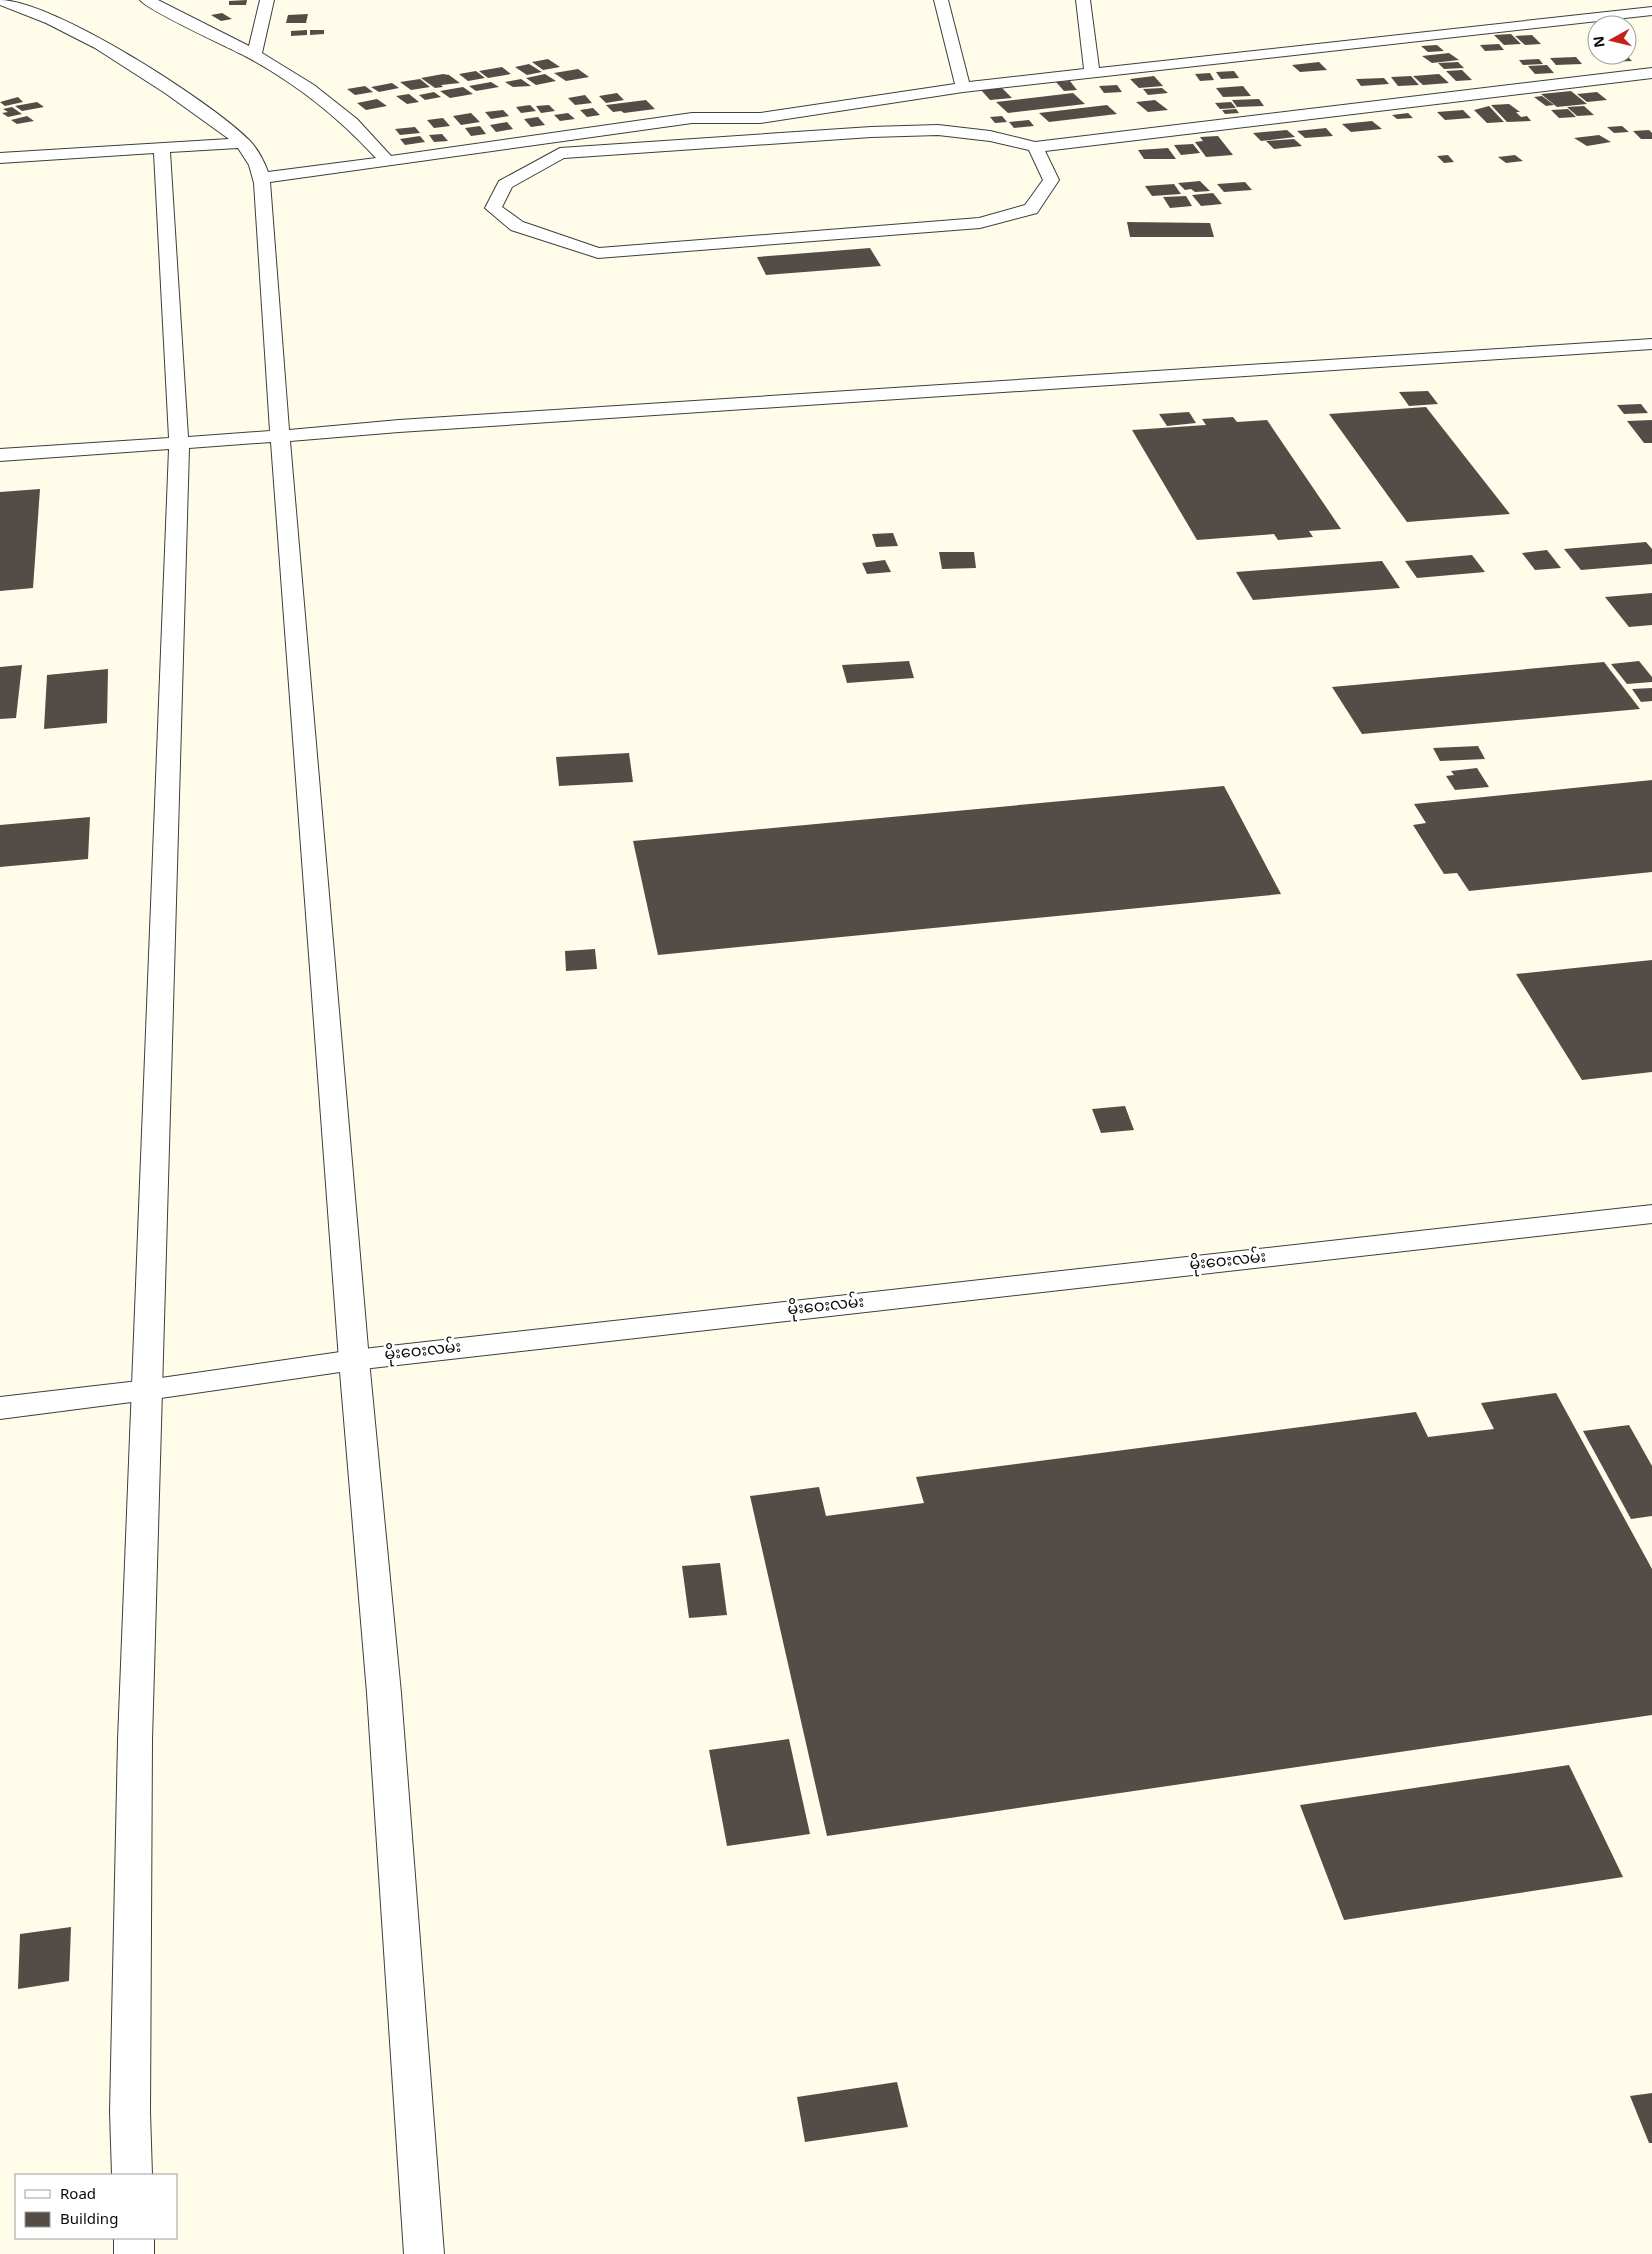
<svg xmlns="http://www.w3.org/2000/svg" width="1652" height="2254" viewBox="0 0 1652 2254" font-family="Georgia,'Noto Sans Myanmar',serif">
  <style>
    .building { fill: #544d47 }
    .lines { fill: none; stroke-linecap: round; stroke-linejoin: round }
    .minor-casing { stroke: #3e3e3e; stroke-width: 2 }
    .tertiary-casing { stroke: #3e3e3e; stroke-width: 2 }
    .minor { fill: #fff; fill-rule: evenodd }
    .tertiary { fill: #fff; fill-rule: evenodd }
    .labels { text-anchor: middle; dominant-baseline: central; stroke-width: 5; stroke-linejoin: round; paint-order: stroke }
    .street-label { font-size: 16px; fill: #0b0b0b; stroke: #fff }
  </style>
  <rect width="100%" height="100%" fill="#fffce9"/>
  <g class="building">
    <polygon points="247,0 246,5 229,5 229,1"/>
    <polygon points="222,13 232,19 221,21 211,15"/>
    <polygon points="308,14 306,23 286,23 288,15"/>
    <polygon points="307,30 307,35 291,36 291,31"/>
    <polygon points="310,30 324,30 324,34 310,35"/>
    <polygon points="1511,34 1521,44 1504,45 1494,35"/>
    <polygon points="1532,35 1541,44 1525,45 1515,36"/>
    <polygon points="1499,44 1504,50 1485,51 1480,45"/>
    <polygon points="1437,45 1444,51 1428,52 1421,46"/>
    <polygon points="1449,53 1459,60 1432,63 1422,56"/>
    <polygon points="1606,55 1626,55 1632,61 1612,62"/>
    <polygon points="1576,57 1582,64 1556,65 1550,58"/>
    <polygon points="548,59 560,67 543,70 532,62"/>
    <polygon points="1539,59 1543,64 1523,65 1519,60"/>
    <polygon points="1319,62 1327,70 1300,72 1292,65"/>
    <polygon points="1458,62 1464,68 1444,69 1438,63"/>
    <polygon points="529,64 542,72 527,75 515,67"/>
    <polygon points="1547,65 1554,73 1535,74 1528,66"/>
    <polygon points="502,67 511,74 488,78 479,71"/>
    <polygon points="578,69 589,77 566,81 554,73"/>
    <polygon points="1462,70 1472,80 1456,81 1446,71"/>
    <polygon points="476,71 485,78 468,81 459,74"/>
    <polygon points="1234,71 1239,78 1221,79 1216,72"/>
    <polygon points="1210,73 1214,80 1200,81 1195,74"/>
    <polygon points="443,74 449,75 460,83 441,85 443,87 435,88 421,78"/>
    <polygon points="545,74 556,81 536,85 526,78"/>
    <polygon points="1439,74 1449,83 1423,85 1413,76"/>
    <polygon points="1154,76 1163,86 1139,88 1130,79"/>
    <polygon points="1411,76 1419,85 1398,86 1391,77"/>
    <polygon points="1384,78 1389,84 1361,86 1356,79"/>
    <polygon points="420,79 430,87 411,90 400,82"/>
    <polygon points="521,79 531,86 513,87 505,82"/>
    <polygon points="1070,81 1077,90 1064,91 1056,82"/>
    <polygon points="491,82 499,87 476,91 469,86"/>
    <polygon points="392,83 399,88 379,92 371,87"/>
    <polygon points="1117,85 1122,92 1104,93 1099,86"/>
    <polygon points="365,86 373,92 355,95 347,89"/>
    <polygon points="1243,86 1251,96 1223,97 1216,88"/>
    <polygon points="463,87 473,94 450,98 440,91"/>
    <polygon points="1002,88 1012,98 990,100 981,90"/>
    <polygon points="1162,88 1168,93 1148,95 1143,89"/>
    <polygon points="1571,91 1587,104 1557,107 1541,94"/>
    <polygon points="434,92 441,97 425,100 419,95"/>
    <polygon points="1597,92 1607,100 1587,102 1577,94"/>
    <polygon points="617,93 624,100 606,103 599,96"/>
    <polygon points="1073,93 1085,104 1008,113 996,102"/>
    <polygon points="409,94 419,102 407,104 396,96"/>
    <polygon points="585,95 592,103 575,105 568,98"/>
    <polygon points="1542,96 1554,105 1546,106 1534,97"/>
    <polygon points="18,97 23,102 5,106 0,102"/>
    <polygon points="377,99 387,106 366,110 357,103"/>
    <polygon points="1259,99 1264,106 1237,107 1232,100"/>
    <polygon points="646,100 655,109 624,113 621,111 613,112 606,105"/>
    <polygon points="1155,100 1168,110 1148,112 1136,102"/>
    <polygon points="37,102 44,107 22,111 15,106"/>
    <polygon points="1231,102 1236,108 1220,109 1215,103"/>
    <polygon points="1509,104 1520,112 1516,112 1521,117 1527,116 1531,121 1507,122 1491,105"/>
    <polygon points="530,105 536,111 521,113 516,107"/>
    <polygon points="549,105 555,111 541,113 536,106"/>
    <polygon points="1107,105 1117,114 1049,122 1039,113"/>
    <polygon points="1489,106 1504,122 1487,123 1474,110"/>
    <polygon points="1584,106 1594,115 1577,116 1567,107"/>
    <polygon points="12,107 22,114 8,117 2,113 8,112 3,109"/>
    <polygon points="593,108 600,115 587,117 580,110"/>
    <polygon points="1236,109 1239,113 1225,114 1222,110"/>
    <polygon points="1568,109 1576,117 1559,118 1551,110"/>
    <polygon points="503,110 509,116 491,119 485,112"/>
    <polygon points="1463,110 1471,118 1445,120 1437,112"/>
    <polygon points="471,113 480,122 461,125 453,116"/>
    <polygon points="568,113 575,119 560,121 554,115"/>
    <polygon points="1408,113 1413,118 1397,119 1392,115"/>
    <polygon points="27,116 34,121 17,124 11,120"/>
    <polygon points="1002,116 1007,122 995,123 990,117"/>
    <polygon points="538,117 545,125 531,127 524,119"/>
    <polygon points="443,118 450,126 434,128 427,120"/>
    <polygon points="1029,120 1034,126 1014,128 1009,122"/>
    <polygon points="1372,121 1382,129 1351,132 1342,124"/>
    <polygon points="507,122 513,129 496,132 490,125"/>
    <polygon points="480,126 486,134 471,136 465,128"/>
    <polygon points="1622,126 1629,132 1614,133 1607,127"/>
    <polygon points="415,127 420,133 400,135 395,129"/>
    <polygon points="1326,128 1333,136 1305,138 1297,131"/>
    <polygon points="1287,130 1295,137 1261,141 1253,133"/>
    <polygon points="1649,130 1652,133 1652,139 1641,139 1633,131"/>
    <polygon points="442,134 448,141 434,142 429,135"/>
    <polygon points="1599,135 1611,142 1587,146 1574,138"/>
    <polygon points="420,136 425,142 405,145 400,139"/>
    <polygon points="1218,136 1233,155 1206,157 1195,142 1203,141 1200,137"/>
    <polygon points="1294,139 1302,146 1274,149 1266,141"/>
    <polygon points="1193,144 1200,153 1181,155 1174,145"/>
    <polygon points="1168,148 1176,159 1144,159 1138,150"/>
    <polygon points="1448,155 1454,162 1444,163 1437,156"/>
    <polygon points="1515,155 1523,161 1506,163 1498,157"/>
    <polygon points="1200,181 1210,191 1195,192 1191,189 1185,190 1178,183"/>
    <polygon points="1245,182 1252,190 1224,192 1217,184"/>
    <polygon points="1174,184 1181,194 1152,196 1145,186"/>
    <polygon points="1213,193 1222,204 1201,206 1192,195"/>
    <polygon points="1186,196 1192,206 1170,208 1163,197"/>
    <polygon points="1127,222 1210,223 1214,237 1130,237"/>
    <polygon points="870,248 881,266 766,275 757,257"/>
    <polygon points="1428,391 1438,404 1409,406 1399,392"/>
    <polygon points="1641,404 1648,413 1624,414 1617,405"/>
    <polygon points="1426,407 1510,514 1407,522 1329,414"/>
    <polygon points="1189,412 1196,423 1167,426 1159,414"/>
    <polygon points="1233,417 1237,422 1267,420 1341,529 1309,531 1313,537 1278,540 1274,534 1197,540 1132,430 1206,425 1202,419"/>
    <polygon points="1652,420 1652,443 1644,443 1627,421"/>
    <polygon points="40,489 33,588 0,591 0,492"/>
    <polygon points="893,533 898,546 876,547 872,534"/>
    <polygon points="1646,542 1652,549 1652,564 1581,570 1564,549"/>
    <polygon points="1547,550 1561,568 1535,570 1522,553"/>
    <polygon points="939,552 974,552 976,568 942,569"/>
    <polygon points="1472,555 1485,572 1417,578 1405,561"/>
    <polygon points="885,560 891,572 867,574 862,563"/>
    <polygon points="1382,561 1400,588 1253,600 1236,572"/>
    <polygon points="1652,593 1652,625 1629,627 1605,597"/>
    <polygon points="909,661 914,678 847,683 842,665"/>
    <polygon points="1639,661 1652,677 1652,682 1627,684 1611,664"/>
    <polygon points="1604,662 1640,709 1362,734 1332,687"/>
    <polygon points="22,665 16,718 0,719 0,667"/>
    <polygon points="108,669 107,723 44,729 47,675"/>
    <polygon points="1652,688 1652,701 1641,702 1632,689"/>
    <polygon points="1478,746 1485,759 1440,761 1433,748"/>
    <polygon points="629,753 633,782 559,786 556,757"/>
    <polygon points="1477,768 1489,787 1455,790 1446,776 1454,775 1451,771"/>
    <polygon points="1652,780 1652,872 1469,891 1457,873 1444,874 1413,825 1426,823 1414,804"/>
    <polygon points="1224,786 1281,894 658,955 633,841"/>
    <polygon points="90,817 88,859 0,867 0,825"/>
    <polygon points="595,949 597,969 566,971 565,951"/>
    <polygon points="1652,960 1652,1072 1582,1080 1516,974"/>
    <polygon points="1125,1106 1134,1130 1101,1133 1092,1109"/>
    <polygon points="1556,1393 1652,1569 1652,1715 827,1836 750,1496 819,1487 826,1516 924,1503 916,1477 1416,1412 1428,1437 1494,1429 1481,1403"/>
    <polygon points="1629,1425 1652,1466 1652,1516 1631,1519 1583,1431"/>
    <polygon points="720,1563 727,1615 689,1618 682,1566"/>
    <polygon points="789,1739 810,1834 727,1846 709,1750"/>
    <polygon points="1569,1765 1623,1877 1344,1920 1300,1805"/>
    <polygon points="71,1927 69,1981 18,1989 20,1934"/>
    <polygon points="897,2082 908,2127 805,2142 797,2097"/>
    <polygon points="1652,2093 1652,2143 1649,2143 1630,2096"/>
  </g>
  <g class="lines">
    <defs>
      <g id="minor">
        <path d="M 0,0 C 53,0 210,101 249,140 C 257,148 264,161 268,172 L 376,158 C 337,116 298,85 247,57 C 230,48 148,11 140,0 L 158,0 L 249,46 L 260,0 L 274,0 L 262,53 L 314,85 L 357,119 L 391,156 L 692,113 L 760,113 L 955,84 L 934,0 L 948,0 L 969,82 L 1084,69 L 1076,0 L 1090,0 L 1099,68 L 1652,7 L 1652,15 L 963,92 L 760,123 L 692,123 L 270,182 L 289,430 L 399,420 L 1652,339 L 1652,349 L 399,432 L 290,441 L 369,1360 L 401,1693 L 444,2254 L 404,2254 L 367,1693 L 339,1360 L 271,442 L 189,448 L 152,1740 L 150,2112 L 152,2175 L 112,2175 L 110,2112 L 118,1740 L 169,449 L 0,461 L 0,449 L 169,438 L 154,153 L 0,163 L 0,153 L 229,139 L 165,93 L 95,48 L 46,23 L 0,5 ZM 238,148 L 249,165 L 254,183 L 270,431 L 188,437 L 170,152 Z"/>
        <path d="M 1652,68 L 1652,78 L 1045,151 L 1059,180 L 1037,213 L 980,228 L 598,258 L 511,230 L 485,208 L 499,181 L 560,148 L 871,127 L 938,125 L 990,131 L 1035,142 ZM 938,135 L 990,141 L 1029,150 L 1043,180 L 1025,205 L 979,218 L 599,248 L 523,222 L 502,207 L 512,187 L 564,158 L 871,137 Z"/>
        <rect x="114" y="2238" width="40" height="16"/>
      </g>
      <polygon id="tertiary" points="1652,1205 1652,1223 354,1370 147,1400 0,1419 0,1397 147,1380 354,1350"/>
    </defs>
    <use href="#minor" class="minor-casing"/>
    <use href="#tertiary" class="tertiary-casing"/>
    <use href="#minor" class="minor"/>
    <use href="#tertiary" class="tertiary"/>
  </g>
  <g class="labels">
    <g class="street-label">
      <text transform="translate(1228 1262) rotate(-6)">မိုးဝေးလမ်း</text>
      <text transform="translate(826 1307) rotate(-6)">မိုးဝေးလမ်း</text>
      <text transform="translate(423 1352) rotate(-6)">မိုးဝေးလမ်း</text>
    </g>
  </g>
  <rect x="15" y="2174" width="162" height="65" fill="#ffffff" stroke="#9d9d9d"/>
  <rect x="25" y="2190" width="25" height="8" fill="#ffffff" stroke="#9d9d9d"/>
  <text x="60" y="2199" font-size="15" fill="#0b0b0b">Road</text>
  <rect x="25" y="2212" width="25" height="15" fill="#544d47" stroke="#9d9d9d"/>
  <text x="60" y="2224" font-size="15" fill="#0b0b0b">Building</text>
  <g transform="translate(1612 40) rotate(262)"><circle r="24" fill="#ffffff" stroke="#9d9d9d"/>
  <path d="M0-4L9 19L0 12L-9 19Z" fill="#c41f1a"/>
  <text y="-8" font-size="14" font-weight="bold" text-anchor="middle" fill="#0b0b0b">N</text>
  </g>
</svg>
